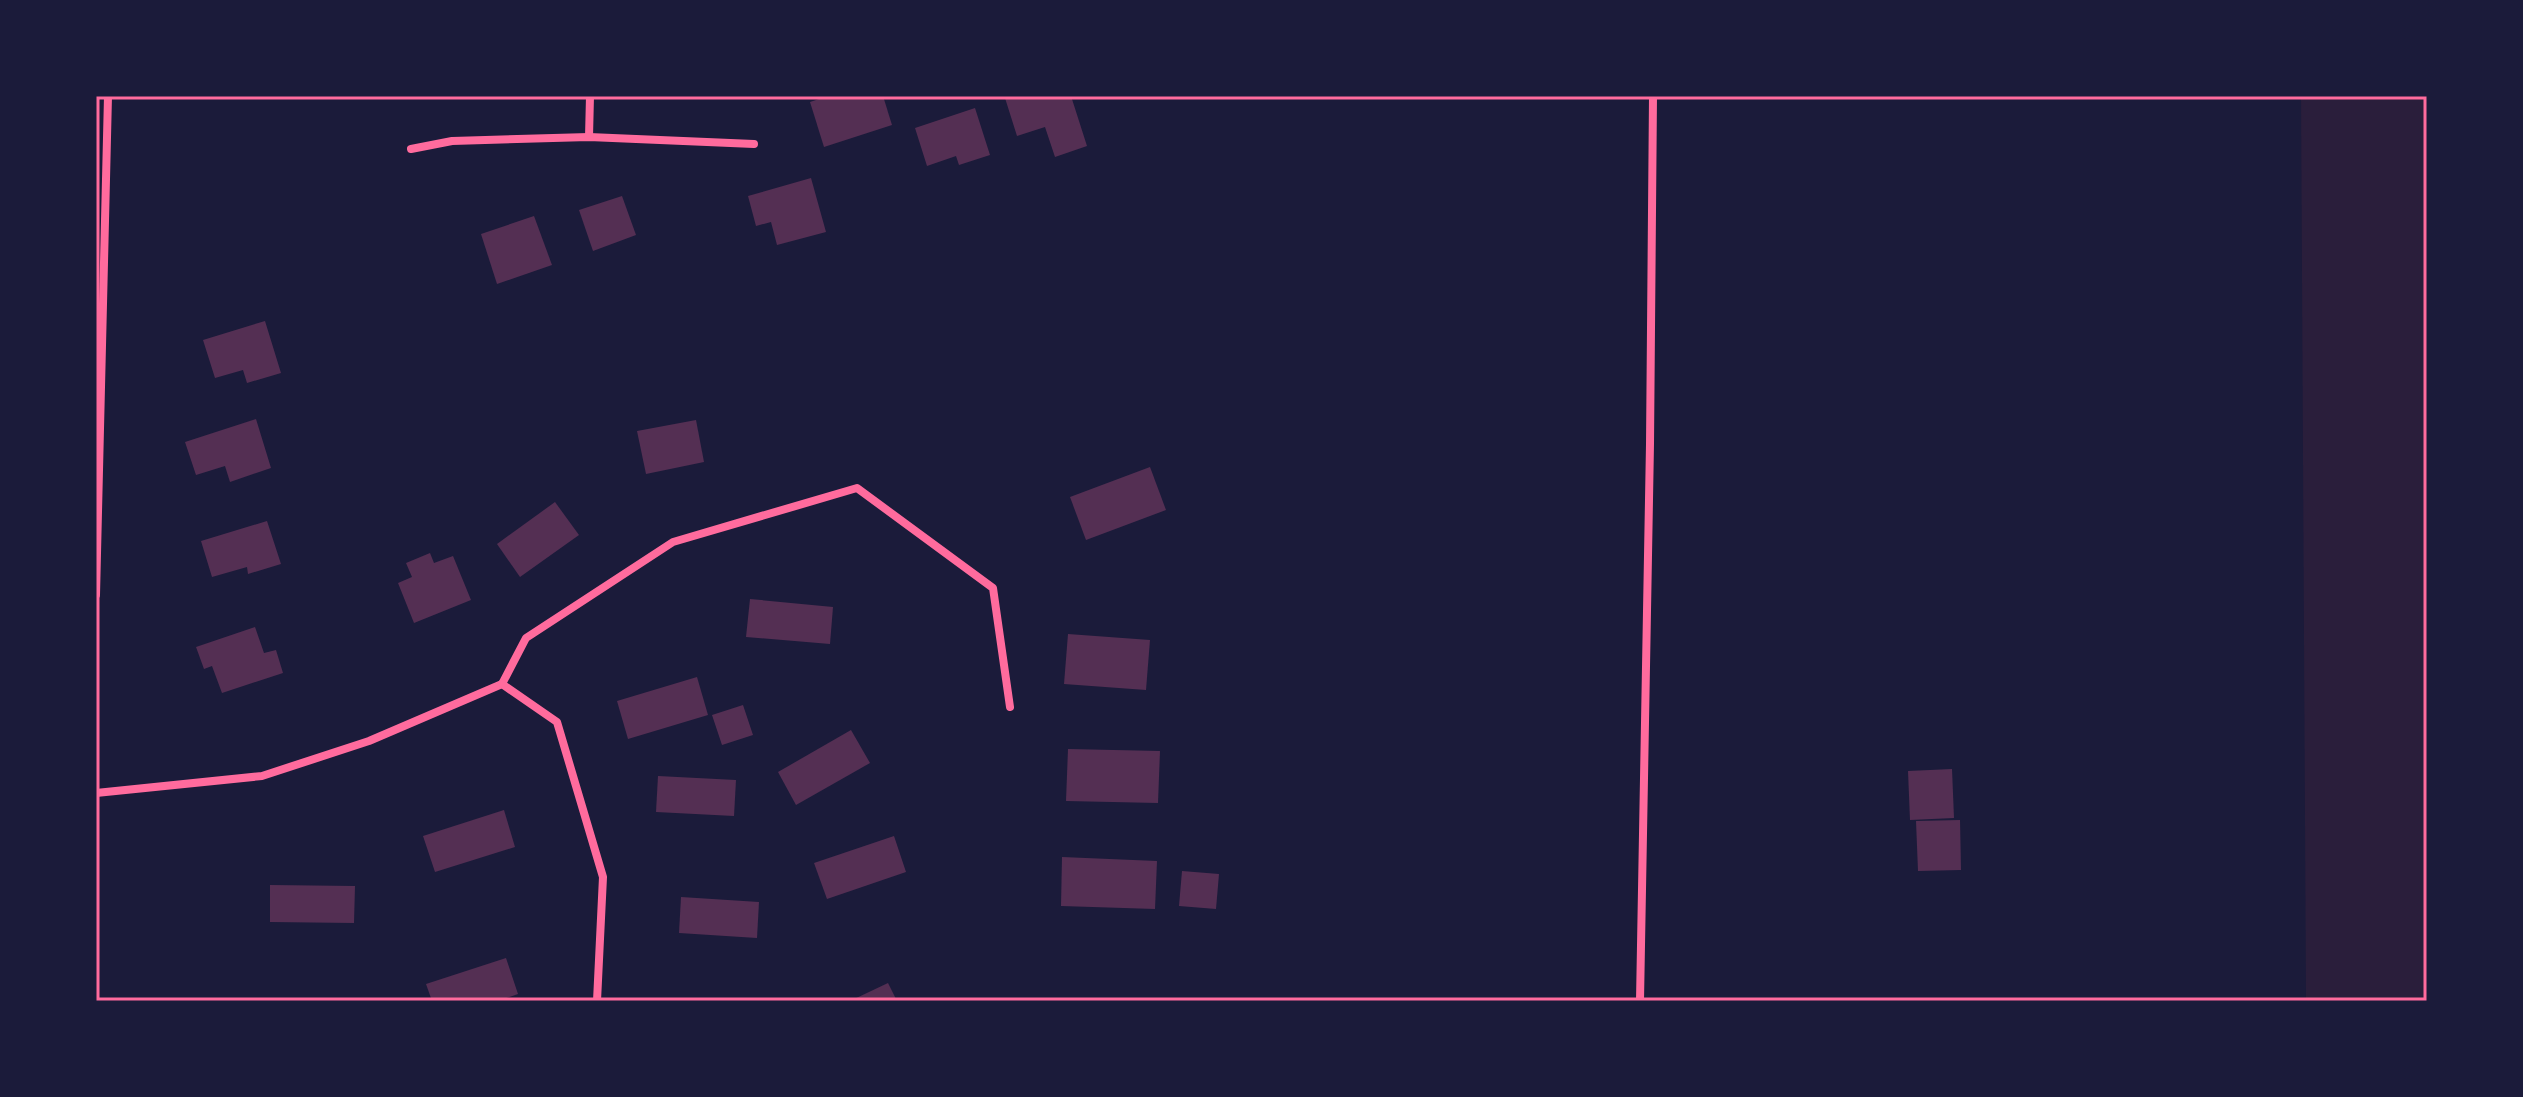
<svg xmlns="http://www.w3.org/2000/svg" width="2523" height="1097" viewBox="0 0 2523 1097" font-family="Inter,sans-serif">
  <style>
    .green { fill: #2a1e3b }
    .building { fill: #542f53 }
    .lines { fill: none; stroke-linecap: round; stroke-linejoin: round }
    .minor { stroke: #ff6b9d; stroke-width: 8 }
    .neatline { fill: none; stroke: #ff6b9d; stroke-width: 3 }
  </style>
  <rect width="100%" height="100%" fill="#1b1b3a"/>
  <polygon class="green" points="2301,96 2427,96 2427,1001 2306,1001"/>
  <g class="building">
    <polygon points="828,96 883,96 892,125 824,147 810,102"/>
    <polygon points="1013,96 1071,96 1087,146 1055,157 1045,127 1017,136 1005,98"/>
    <polygon points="975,108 990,155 959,165 956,156 927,166 915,128"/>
    <polygon points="811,178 826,232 777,245 771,222 756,226 748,196"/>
    <polygon points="622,196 636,235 593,251 579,210"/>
    <polygon points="534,216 552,265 497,284 481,234"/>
    <polygon points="265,321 281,373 247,383 243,370 215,378 203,340"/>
    <polygon points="256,419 271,468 230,482 225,466 196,475 185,442"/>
    <polygon points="696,420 704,462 646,474 637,431"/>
    <polygon points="1150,467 1166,510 1086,540 1070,497"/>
    <polygon points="555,502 579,535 520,577 497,544"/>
    <polygon points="267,521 281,564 248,574 247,567 212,577 201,541"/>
    <polygon points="430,553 434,563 453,556 471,600 414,623 398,583 412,577 406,563"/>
    <polygon points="750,599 833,607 830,644 746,637"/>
    <polygon points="255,627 264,653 276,650 283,673 222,693 212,666 204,669 196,647"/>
    <polygon points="1068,634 1150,640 1146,690 1064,684"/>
    <polygon points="697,677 708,715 628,739 617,701"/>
    <polygon points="743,705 753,735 722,745 712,715"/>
    <polygon points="851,730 870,763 796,805 778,772"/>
    <polygon points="1068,749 1160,751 1158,803 1066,801"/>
    <polygon points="1952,769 1954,818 1910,820 1908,771"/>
    <polygon points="658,776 736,780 734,816 656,812"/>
    <polygon points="504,810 515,847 435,872 423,836"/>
    <polygon points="1960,820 1961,870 1918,871 1916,821"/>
    <polygon points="894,836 906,872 827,899 814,863"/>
    <polygon points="1062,857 1157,861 1155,909 1061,906"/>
    <polygon points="1182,871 1219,874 1216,909 1179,906"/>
    <polygon points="270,885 355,886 354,923 270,922"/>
    <polygon points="681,897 759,902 757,938 679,933"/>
    <polygon points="506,958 518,994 498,1001 432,1001 426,984"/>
    <polygon points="888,983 897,1001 850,1001"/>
  </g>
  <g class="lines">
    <g class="minor">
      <polyline points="589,137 590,96"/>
      <polyline points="411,149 452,141 589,137 754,144"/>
      <polyline points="96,595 108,96"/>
      <polyline points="502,684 526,638 673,542 857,488 993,588 1010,707"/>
      <polyline points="502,684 557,722 603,877 597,1001"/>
      <polyline points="96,793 262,776 369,741 502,684"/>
      <polyline points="1640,1001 1650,444 1653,96"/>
    </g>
  </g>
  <rect width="2523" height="1097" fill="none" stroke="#1b1b3a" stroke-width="196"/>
  <rect x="98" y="98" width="2327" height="901" class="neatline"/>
</svg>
